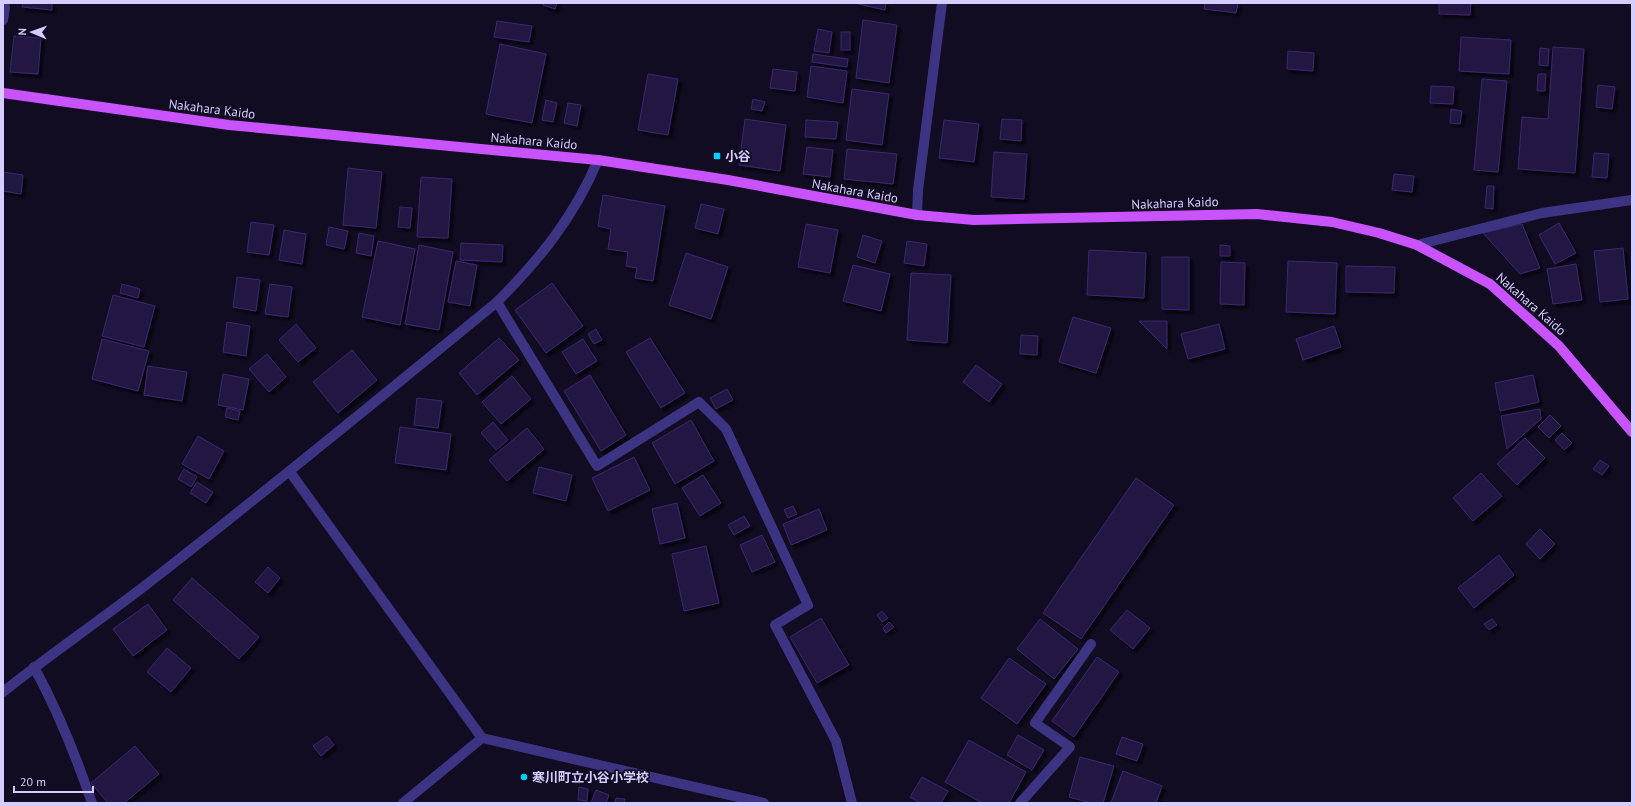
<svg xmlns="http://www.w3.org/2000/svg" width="1635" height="806" viewBox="0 0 1635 806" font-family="'PT Sans','Noto Sans JP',sans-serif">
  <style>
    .building { fill: #221743; stroke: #3a2771; filter: url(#shadow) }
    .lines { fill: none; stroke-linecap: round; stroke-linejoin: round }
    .minor { stroke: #3c3483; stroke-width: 10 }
    .major { stroke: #c953ff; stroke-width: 10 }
    .poi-dot { fill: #00d0f7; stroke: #110c21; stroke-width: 1.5 }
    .labels { text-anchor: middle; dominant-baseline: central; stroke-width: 3.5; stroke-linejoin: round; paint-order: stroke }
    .street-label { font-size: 13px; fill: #d5ccff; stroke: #110c21 }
    .poi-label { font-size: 13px; font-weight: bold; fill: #d5ccff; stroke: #110c21; text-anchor: start }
  </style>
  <defs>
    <filter id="shadow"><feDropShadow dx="3.5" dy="3.5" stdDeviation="1" flood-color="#0009"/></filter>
  </defs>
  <rect width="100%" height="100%" fill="#110c21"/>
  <g class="building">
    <polygon points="23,3 52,3 52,10 22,7"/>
    <polygon points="543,3 557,3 555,9 543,5"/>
    <polygon points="854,3 886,3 885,10"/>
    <polygon points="1205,3 1238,3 1236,13 1204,9"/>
    <polygon points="1439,3 1471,3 1470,15 1439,14"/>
    <polygon points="863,20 897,25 889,83 856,78"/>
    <polygon points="497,21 532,26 529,42 494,37"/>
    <polygon points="818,29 832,32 829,53 814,51"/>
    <rect x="841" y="32" width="9" height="18"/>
    <polygon points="14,36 41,38 38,74 10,72"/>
    <polygon points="1461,37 1511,40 1509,74 1459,71"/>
    <polygon points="500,44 546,54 532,123 486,114"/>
    <polygon points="1553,47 1584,49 1575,173 1518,169 1522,117 1548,119"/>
    <polygon points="1540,48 1549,49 1548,66 1539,65"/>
    <polygon points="1288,51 1314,53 1313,71 1287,69"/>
    <polygon points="813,54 848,59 847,67 812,62"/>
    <polygon points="811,66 847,71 843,103 807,97"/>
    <polygon points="773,69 797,72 795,91 770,88"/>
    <polygon points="648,74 678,79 668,135 638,130"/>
    <polygon points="1538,74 1546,74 1545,91 1537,91"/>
    <polygon points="1482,79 1507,81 1498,172 1474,170"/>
    <polygon points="1598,85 1615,87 1612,109 1596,107"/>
    <polygon points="1431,86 1454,87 1453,104 1430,103"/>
    <polygon points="852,89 889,94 882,145 846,140"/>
    <polygon points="753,99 765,102 762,111 751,109"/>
    <polygon points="546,100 557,103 553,122 542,120"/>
    <polygon points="568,103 581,105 577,126 564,123"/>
    <polygon points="1451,109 1462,111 1460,124 1450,123"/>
    <polygon points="745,119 786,125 780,171 739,165"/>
    <polygon points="1002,119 1022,120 1021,141 1000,139"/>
    <polygon points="806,120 838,122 836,139 805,137"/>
    <polygon points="944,120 979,124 974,162 939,158"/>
    <polygon points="807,147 833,150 830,177 803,174"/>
    <polygon points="847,149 897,154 893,184 844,179"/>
    <polygon points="994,152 1027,154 1024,199 991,197"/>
    <polygon points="1594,153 1609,154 1607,178 1592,177"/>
    <polygon points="348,168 382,172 376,228 343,225"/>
    <polygon points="3,172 23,175 21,194 3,191"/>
    <polygon points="1394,174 1414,176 1412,192 1392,190"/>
    <polygon points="421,177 452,179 448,238 417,237"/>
    <polygon points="1487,186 1494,186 1493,209 1485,208"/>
    <polygon points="603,195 665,206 653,281 635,278 637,268 626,266 628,252 608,249 611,229 598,226"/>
    <polygon points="701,204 724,209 718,234 695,228"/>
    <polygon points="400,207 412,208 410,228 398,227"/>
    <polygon points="251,222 274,225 269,255 247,252"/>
    <polygon points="1559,223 1576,253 1555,264 1539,235"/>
    <polygon points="806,224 838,230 830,273 798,267"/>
    <polygon points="1522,224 1540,268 1520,274 1483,233"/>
    <polygon points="329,227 348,231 344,249 326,245"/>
    <polygon points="284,230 306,234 302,264 279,260"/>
    <polygon points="359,233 374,236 371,256 356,253"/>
    <polygon points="863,235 882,241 875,263 857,257"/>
    <polygon points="378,241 415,249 400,325 362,317"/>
    <polygon points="907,241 927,244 924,266 904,263"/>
    <polygon points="461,243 503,245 502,262 460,260"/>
    <polygon points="419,245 453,252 439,330 405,324"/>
    <polygon points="1220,245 1230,246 1230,256 1220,256"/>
    <polygon points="1623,248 1628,299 1600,302 1594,251"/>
    <polygon points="1089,250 1146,253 1144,298 1087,295"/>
    <polygon points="686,253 728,267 711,319 669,305"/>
    <polygon points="1162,257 1189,257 1189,310 1162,309"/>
    <polygon points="456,261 477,265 470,306 448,302"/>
    <polygon points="1288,261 1337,263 1335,314 1286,312"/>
    <polygon points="1221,262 1245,263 1244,305 1220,304"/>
    <polygon points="1576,264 1582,300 1553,304 1547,269"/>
    <polygon points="853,265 890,274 881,311 843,301"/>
    <polygon points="1346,266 1395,267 1394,293 1346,292"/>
    <polygon points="911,273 951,275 947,343 907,340"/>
    <polygon points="237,277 260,280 256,311 233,307"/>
    <polygon points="552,283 583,326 546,353 515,310"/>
    <polygon points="122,284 140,289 138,298 120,293"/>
    <polygon points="270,284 292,287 288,317 265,314"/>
    <polygon points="113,295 155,306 144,347 102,336"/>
    <polygon points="1073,317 1111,328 1096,373 1059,362"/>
    <polygon points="1139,321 1167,321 1167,349"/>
    <polygon points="227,322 250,326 246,356 223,352"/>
    <polygon points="296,324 316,348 298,362 279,340"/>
    <polygon points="1219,324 1225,349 1188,359 1181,334"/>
    <polygon points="1334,326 1341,347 1303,360 1296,339"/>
    <polygon points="596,329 602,340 594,344 588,334"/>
    <polygon points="1021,335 1038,336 1037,355 1020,354"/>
    <polygon points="499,338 519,360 477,395 459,373"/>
    <polygon points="650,338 685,393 661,408 626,352"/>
    <polygon points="102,339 149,351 138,391 92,379"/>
    <polygon points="583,339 597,361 576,374 562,352"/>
    <polygon points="352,350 377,380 338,413 313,382"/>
    <polygon points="267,354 286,377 269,392 249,369"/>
    <polygon points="976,365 1002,384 989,402 963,382"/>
    <polygon points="148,366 187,372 182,401 144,395"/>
    <polygon points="223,374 249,379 243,410 218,405"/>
    <polygon points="590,375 626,435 601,451 564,391"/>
    <polygon points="1533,375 1539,402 1500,411 1495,383"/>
    <polygon points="512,376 531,399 501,424 482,402"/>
    <polygon points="727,389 733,400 716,409 710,398"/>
    <polygon points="417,398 442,401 438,428 414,425"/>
    <polygon points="227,408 240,411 238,420 225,417"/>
    <polygon points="1540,409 1541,419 1507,449 1501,416"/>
    <polygon points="1550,415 1561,426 1549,438 1538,427"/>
    <polygon points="691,420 714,461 675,484 652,443"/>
    <polygon points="493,422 508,440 496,450 481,433"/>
    <polygon points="400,427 451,434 446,470 395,463"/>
    <polygon points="527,428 544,449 507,481 489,460"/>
    <polygon points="1562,433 1572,443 1564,450 1555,440"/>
    <polygon points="198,436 224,451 209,479 182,464"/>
    <polygon points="1525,438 1545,458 1517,485 1497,464"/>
    <polygon points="634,457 650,490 608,511 592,478"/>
    <polygon points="1600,460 1609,466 1602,475 1593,469"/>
    <polygon points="539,467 572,475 566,501 533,493"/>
    <polygon points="184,469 197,477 191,487 178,479"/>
    <polygon points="1481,473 1502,496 1473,521 1453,498"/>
    <polygon points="703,475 721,503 700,516 682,488"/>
    <polygon points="1136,478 1174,505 1081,639 1043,613"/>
    <polygon points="197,482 213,492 206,503 190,493"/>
    <polygon points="677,503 685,538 660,544 652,509"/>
    <polygon points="793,506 797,514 788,518 784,510"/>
    <polygon points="819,509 827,530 791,545 783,524"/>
    <polygon points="744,516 750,526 734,535 728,525"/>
    <polygon points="1540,529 1555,544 1540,559 1526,544"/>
    <polygon points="762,535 775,562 752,572 740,545"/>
    <polygon points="706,546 719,603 684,611 672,554"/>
    <polygon points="1499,555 1514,575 1474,608 1458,588"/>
    <polygon points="268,567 280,578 268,593 255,582"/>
    <polygon points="192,578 259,637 239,659 173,600"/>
    <polygon points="148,604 167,630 133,656 113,629"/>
    <polygon points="1127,610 1150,628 1133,649 1110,630"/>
    <polygon points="882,611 888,618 882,622 877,615"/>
    <polygon points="821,618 849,665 817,683 790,637"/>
    <polygon points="1040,619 1078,649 1054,679 1017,649"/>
    <polygon points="1492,619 1497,625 1489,630 1484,624"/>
    <polygon points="889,622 894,627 886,633 883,628"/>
    <polygon points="167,648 191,668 171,692 147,672"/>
    <polygon points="1097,657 1119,672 1074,737 1052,721"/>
    <polygon points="1009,658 1046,684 1017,724 981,698"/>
    <polygon points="1018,735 1044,750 1032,770 1007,755"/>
    <polygon points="327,736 334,745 321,756 313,746"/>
    <polygon points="1122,737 1143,744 1137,761 1116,754"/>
    <polygon points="969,740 1026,772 1009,803 982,803 945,782"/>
    <polygon points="135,746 159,774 124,803 108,803 91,783"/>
    <polygon points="1080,757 1114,766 1103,803 1091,803 1069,797"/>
    <polygon points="1123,771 1162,786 1156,803 1111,803"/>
    <polygon points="922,777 948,791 941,803 920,803 910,797"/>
    <polygon points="579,787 588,789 587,801 578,800"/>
    <polygon points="596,790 609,795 606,803 591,803"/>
    <polygon points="616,798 625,799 624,803 615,803"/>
  </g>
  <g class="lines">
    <g class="minor">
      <polyline points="3,7 5,7 3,20"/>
      <polyline points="917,215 918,190 942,3"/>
      <polyline points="1417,245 1542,213 1632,200"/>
      <polyline points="497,302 597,466 699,402 726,429 808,605 775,625 836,741 852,803"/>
      <polyline points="290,472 482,738 403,803"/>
      <path d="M 34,667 C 58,711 76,756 92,803"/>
      <path d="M 3,692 C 48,656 96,623 142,588 C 262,495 380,398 497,302 C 540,259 574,217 598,160"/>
      <polyline points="482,738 764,803"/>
      <polyline points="1020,803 1070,747 1035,723 1091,644"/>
    </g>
    <polyline class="major" points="3,93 229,125 598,160 728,180 917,215 974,220 1257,214 1332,222 1379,233 1417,245 1490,284 1559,346 1632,432"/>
  </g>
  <g class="poi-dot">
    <rect x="713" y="152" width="8" height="8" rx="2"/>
    <circle cx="524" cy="777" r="4"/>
  </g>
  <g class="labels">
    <g class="street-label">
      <text transform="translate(212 109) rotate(7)">Nakahara Kaido</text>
      <text transform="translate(534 141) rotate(5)">Nakahara Kaido</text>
      <text transform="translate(855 191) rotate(10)">Nakahara Kaido</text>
      <text transform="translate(1175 203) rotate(-2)">Nakahara Kaido</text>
      <text transform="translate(1531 304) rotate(41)">Nakahara Kaido</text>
    </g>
    <g class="poi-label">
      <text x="725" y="156">小谷</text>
      <text x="532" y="777">寒川町立小谷小学校</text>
    </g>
  </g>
  <rect width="1635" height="806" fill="none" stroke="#d5ccff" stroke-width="8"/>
  <g transform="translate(32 32) rotate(272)" stroke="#110c21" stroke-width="3" paint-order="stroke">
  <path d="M0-3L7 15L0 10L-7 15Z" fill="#d5ccff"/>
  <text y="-6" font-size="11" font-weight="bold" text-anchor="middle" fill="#d5ccff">N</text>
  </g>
  <path d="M14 786v6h79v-6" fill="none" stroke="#d5ccff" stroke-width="2"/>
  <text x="20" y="786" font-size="12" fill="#d5ccff" stroke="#110c21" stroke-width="3" paint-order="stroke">20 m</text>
</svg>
